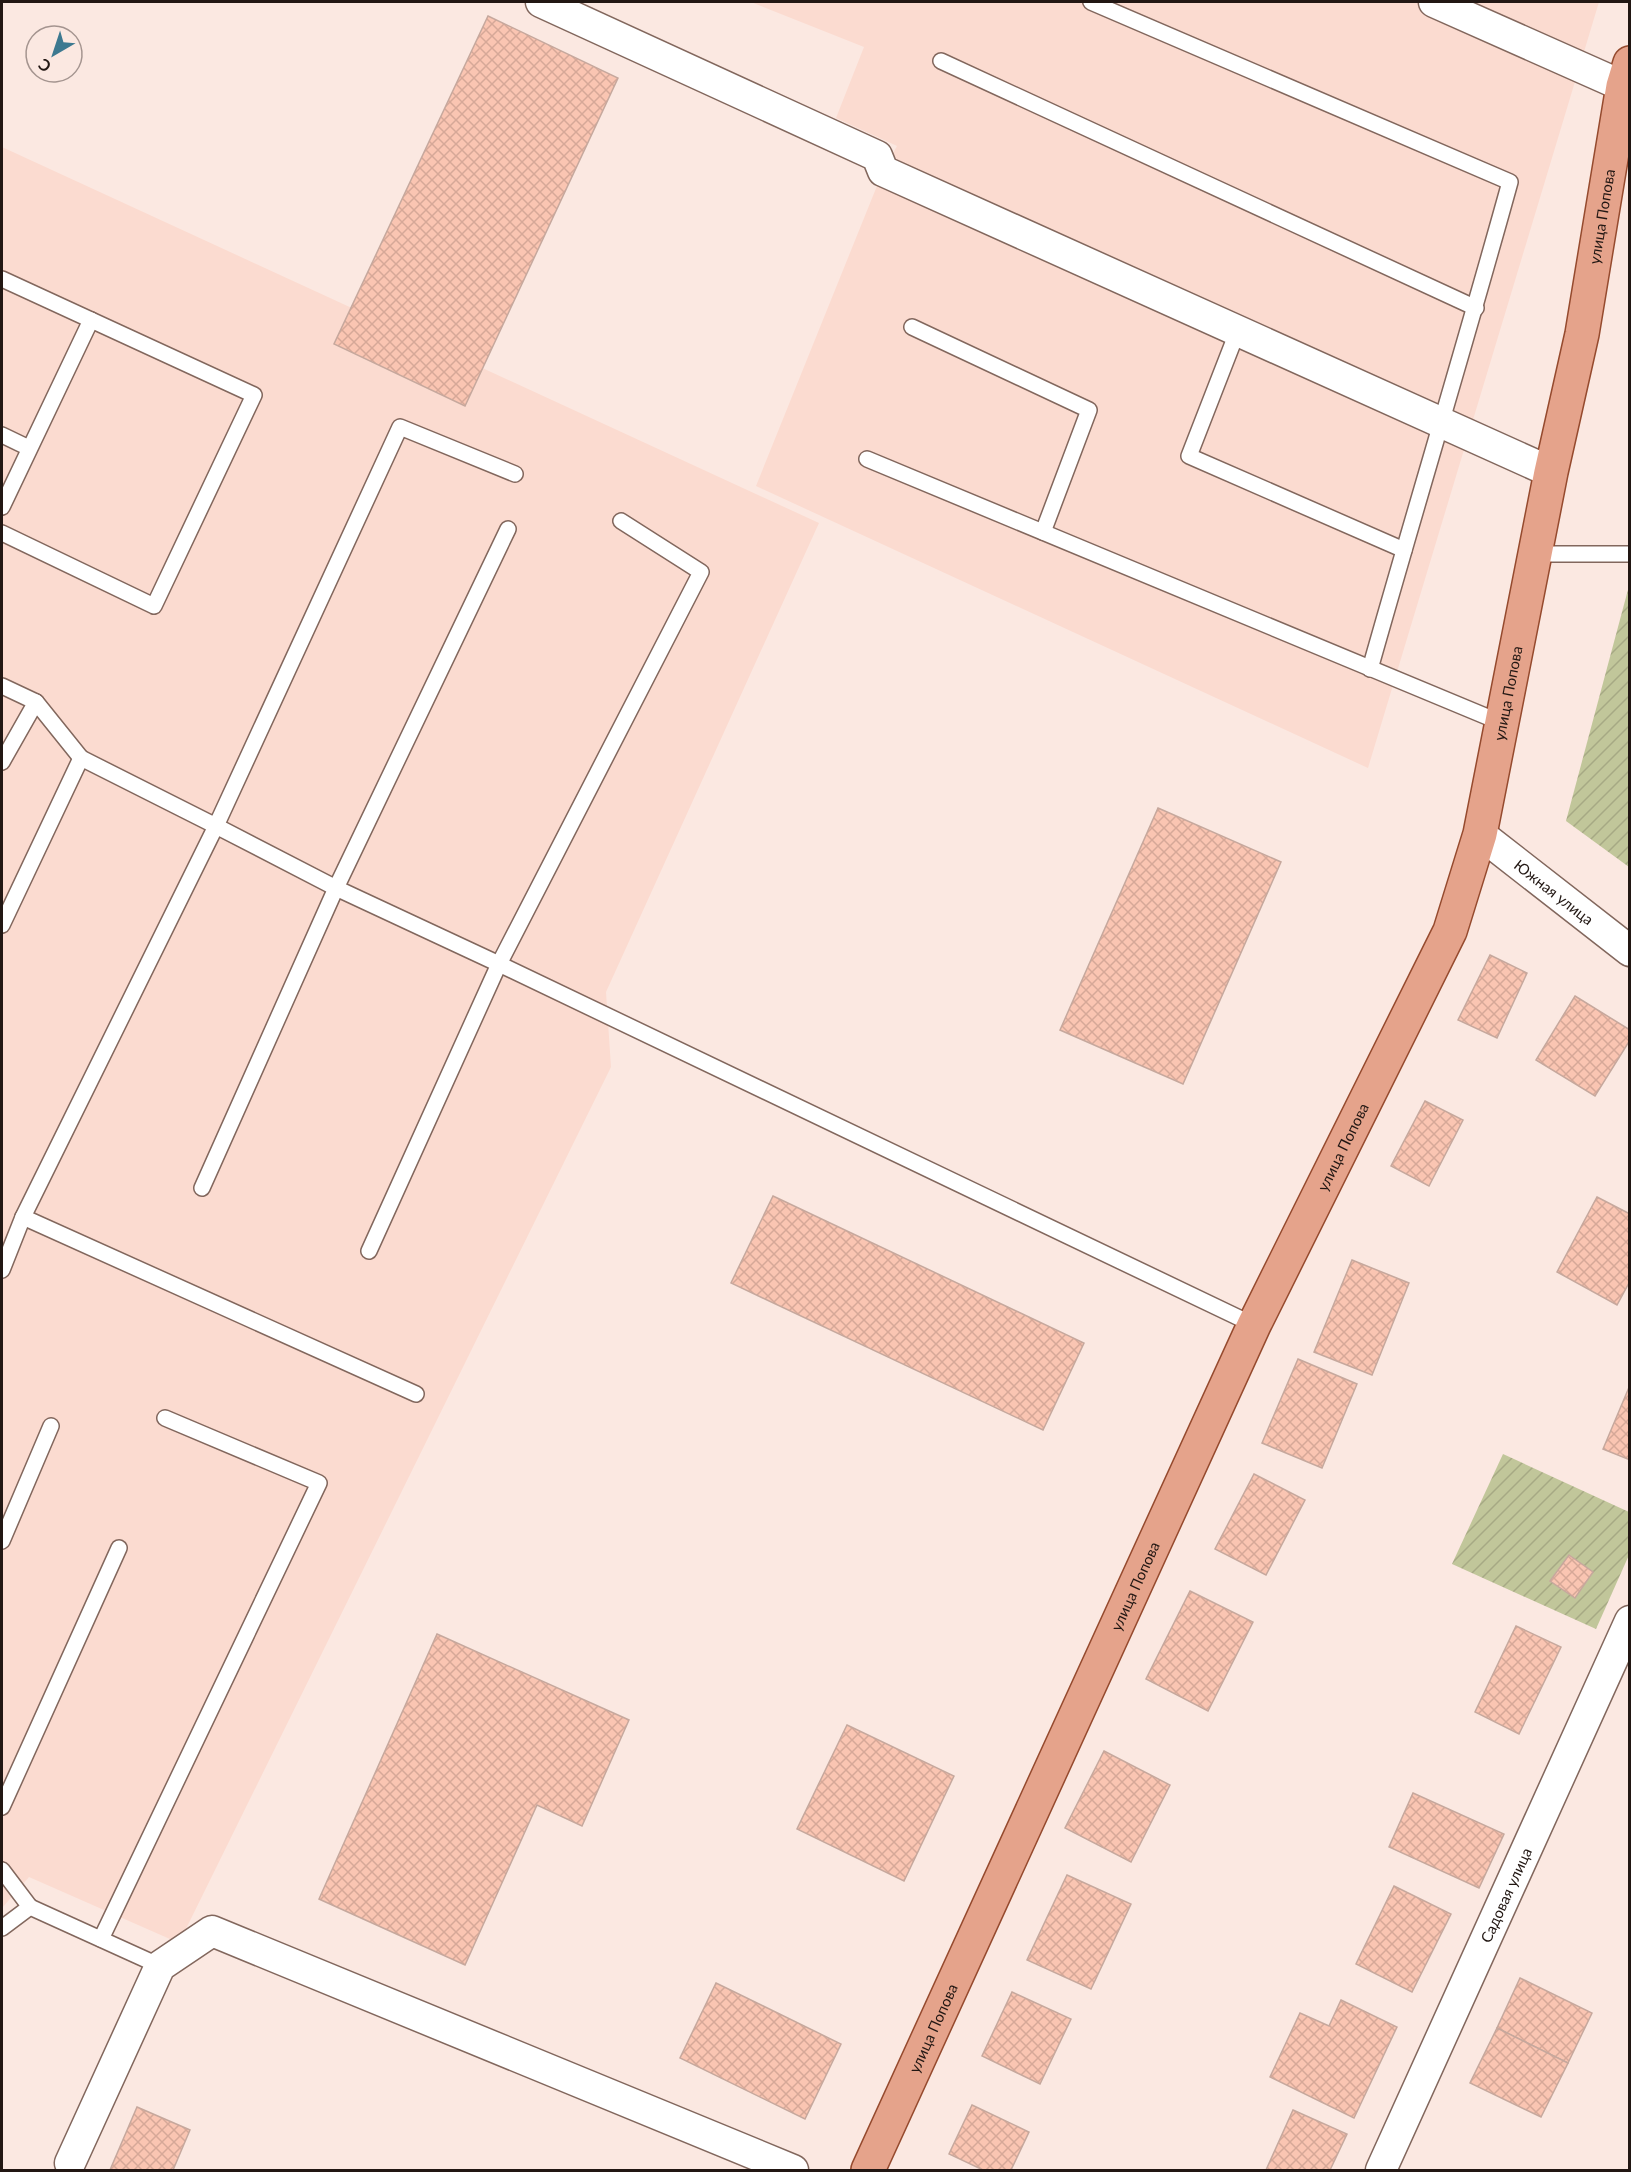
<svg xmlns="http://www.w3.org/2000/svg" width="1631" height="2172" viewBox="0 0 1631 2172" font-family="Lato,sans-serif">
  <style>
    .built { fill: #fbdbd0 }
    .garden { fill: url(#garden-furrows) }
    .building { fill: url(#building-cross-hatch); stroke: #c6a89d; stroke-width: 1.5 }
    .lines { fill: none; stroke-linecap: round; stroke-linejoin: round }
    .lane-casing { stroke: #82675d; stroke-width: 18 }
    .street-casing { stroke: #82675d; stroke-width: 33 }
    .primary-casing { stroke: #954a2e; stroke-width: 36 }
    .lane { stroke: #fff; stroke-width: 15 }
    .street { stroke: #fff; stroke-width: 30 }
    .primary { stroke: #e5a38b; stroke-width: 33 }
    .labels { text-anchor: middle; dominant-baseline: central; stroke-width: 6; stroke-linejoin: round; paint-order: stroke }
    .street-label { font-size: 15px; fill: #221713; stroke: #fbe8e1 }
  </style>
  <defs>
    <pattern id="garden-furrows" width="10" height="10" patternUnits="userSpaceOnUse" patternTransform="scale(1.5)"><rect width="10" height="10" fill="#c1c69a"/><path d="M-1 1l2-2M0 10L10 0M9 11l2-2" fill="none" stroke="#a6a984"/></pattern>
    <pattern id="building-cross-hatch" width="8" height="8" patternUnits="userSpaceOnUse" patternTransform="scale(1.5)"><rect width="8" height="8" fill="#fac5b2"/><path d="M0 0l8 8M0 8l8-8" fill="none" stroke="#d6a898"/></pattern>
  </defs>
  <rect width="100%" height="100%" fill="#fbe8e1"/>
  <g class="built">
    <polygon points="751,2 1599,2 1368,768 756,486 883,171 897,146 836,118 864,47"/>
    <polygon points="2,147 819,523 606,992 611,1067 179,1943 29,1877 2,1908"/>
  </g>
  <g class="garden">
    <polygon points="1629,586 1629,867 1566,821"/>
    <polygon points="1503,1454 1629,1512 1629,1555 1596,1629 1452,1564"/>
  </g>
  <g class="building">
    <polygon points="488,16 618,78 465,406 334,344"/>
    <polygon points="1158,808 1281,862 1183,1084 1060,1030"/>
    <polygon points="1490,955 1527,973 1497,1038 1458,1020"/>
    <polygon points="1575,996 1630,1030 1630,1040 1595,1096 1536,1060"/>
    <polygon points="1425,1101 1463,1120 1429,1186 1391,1166"/>
    <polygon points="773,1196 1084,1343 1043,1430 731,1283"/>
    <polygon points="1597,1197 1630,1214 1630,1281 1617,1305 1557,1272"/>
    <polygon points="1352,1260 1409,1283 1372,1375 1314,1352"/>
    <polygon points="1298,1359 1357,1384 1322,1468 1262,1443"/>
    <polygon points="1630,1385 1630,1460 1603,1449"/>
    <polygon points="1254,1474 1305,1500 1266,1575 1215,1549"/>
    <polygon points="1569,1555 1593,1572 1575,1598 1550,1581"/>
    <polygon points="1190,1591 1253,1622 1208,1711 1146,1679"/>
    <polygon points="1516,1626 1561,1647 1519,1734 1475,1712"/>
    <polygon points="437,1634 629,1720 582,1826 537,1805 465,1965 319,1899"/>
    <polygon points="847,1725 954,1776 904,1881 797,1829"/>
    <polygon points="1104,1751 1170,1785 1131,1862 1065,1828"/>
    <polygon points="1413,1793 1504,1834 1479,1888 1389,1847"/>
    <polygon points="1067,1875 1131,1904 1091,1989 1027,1960"/>
    <polygon points="1394,1886 1451,1914 1412,1992 1356,1964"/>
    <polygon points="1520,1978 1592,2013 1568,2063 1497,2028"/>
    <polygon points="716,1983 841,2044 805,2119 680,2058"/>
    <polygon points="1012,1992 1071,2019 1040,2084 982,2056"/>
    <polygon points="1341,2000 1397,2027 1354,2118 1270,2077 1300,2013 1329,2026"/>
    <polygon points="1497,2028 1568,2063 1541,2117 1470,2083"/>
    <polygon points="972,2105 1029,2132 1011,2170 983,2170 949,2154"/>
    <polygon points="137,2107 190,2130 173,2170 110,2170"/>
    <polygon points="1293,2110 1347,2134 1330,2170 1266,2170"/>
  </g>
  <g class="lines">
    <defs>
      <g id="lane">
        <path d="M 1091,2 L 1510,182 C 1465,345 1416,506 1370,669"/>
        <polyline points="941,61 1476,308"/>
        <polyline points="2,279 254,395 154,606 2,533"/>
        <polyline points="912,327 1089,410 1043,532"/>
        <polyline points="1238,330 1189,456 1404,550"/>
        <polyline points="2,435 29,448"/>
        <polyline points="867,459 1502,723"/>
        <polyline points="2,507 91,320"/>
        <polyline points="1535,554 1630,554"/>
        <polyline points="2,686 36,702 81,758"/>
        <polyline points="2,762 36,702"/>
        <polyline points="2,925 81,758 216,826 400,427 515,474"/>
        <polyline points="202,1188 336,888 508,529"/>
        <polyline points="23,1217 416,1394"/>
        <polyline points="369,1251 499,964 701,572 621,521"/>
        <polyline points="2,1270 23,1217 216,826 336,888 499,964 1254,1325"/>
        <polyline points="2,1541 51,1426"/>
        <polyline points="2,1807 119,1548"/>
        <polyline points="2,1870 30,1907"/>
        <polyline points="2,1928 30,1907 160,1966"/>
        <polyline points="101,1939 319,1483 165,1418"/>
      </g>
      <g id="street">
        <polyline points="541,2 877,156 883,171 1551,472"/>
        <polyline points="1434,2 1623,86"/>
        <path id="s1" d="M 1480,834 L 1630,951"/>
        <polyline points="70,2163 160,1966 212,1931 793,2170"/>
        <path id="s2" d="M 1381,2170 L 1630,1621"/>
      </g>
      <g id="primary">
        <path id="s3" d="M 868,2170 L 1254,1325 L 1450,931 L 1480,834 L 1551,472 L 1582,334 L 1623,86 L 1630,63"/>
      </g>
    </defs>
    <use href="#lane" class="lane-casing"/>
    <use href="#street" class="street-casing"/>
    <use href="#primary" class="primary-casing"/>
    <use href="#lane" class="lane"/>
    <use href="#street" class="street"/>
    <use href="#primary" class="primary"/>
  </g>
  <g class="labels">
    <g class="street-label">
      <text stroke="none"><textPath href="#s3" startOffset="2100">улица Попова</textPath></text>
      <text stroke="none"><textPath href="#s3" startOffset="1614">улица Попова</textPath></text>
      <text stroke="none"><textPath href="#s1" startOffset="94">Южная улица</textPath></text>
      <text stroke="none"><textPath href="#s3" startOffset="1128">улица Попова</textPath></text>
      <text stroke="none"><textPath href="#s3" startOffset="642">улица Попова</textPath></text>
      <text stroke="none"><textPath href="#s2" startOffset="302">Садовая улица</textPath></text>
      <text stroke="none"><textPath href="#s3" startOffset="156">улица Попова</textPath></text>
    </g>
  </g>
  <rect width="1631" height="2172" fill="none" stroke="#221713" stroke-width="6"/>
  <g transform="translate(54 54) rotate(219)"><circle r="28" fill="#fbe8e1" stroke="#a4948f" stroke-width="1.5"/>
  <path d="M0-4.5L10 22L0 15L-10 22Z" fill="#3d7990"/>
  <text y="-9" font-size="16" font-weight="bold" text-anchor="middle" fill="#221713">С</text>
  </g>
</svg>
